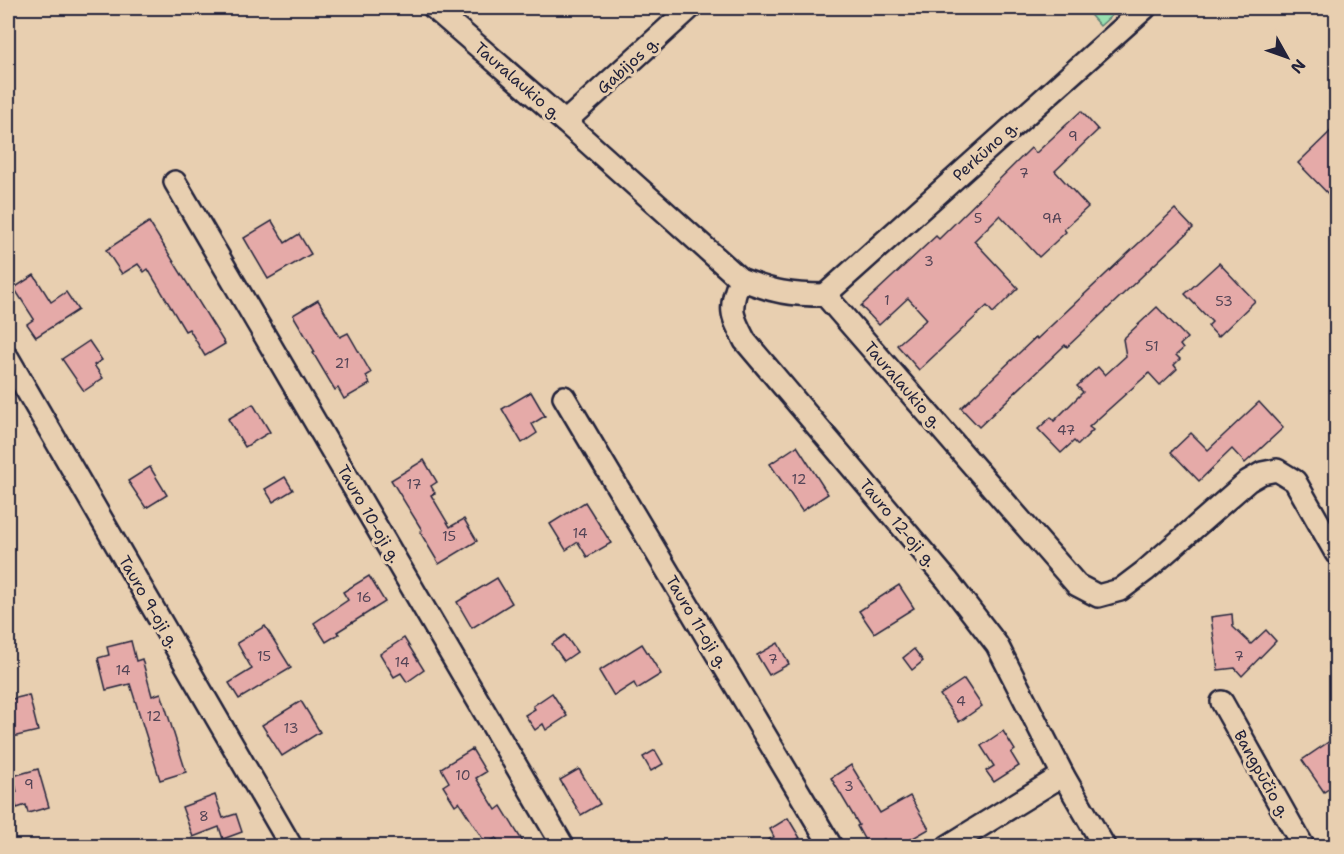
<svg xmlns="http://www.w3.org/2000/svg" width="1344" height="854" viewBox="0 0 1344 854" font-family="'Shantell Sans',sans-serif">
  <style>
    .green { fill: #97dfaf; stroke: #5c8075; stroke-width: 1.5 }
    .building { fill: #e5aaa8; stroke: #22223b; stroke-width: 1.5 }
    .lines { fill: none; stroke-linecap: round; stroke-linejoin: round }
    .minor-casing { stroke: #22223b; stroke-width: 26 }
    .minor { stroke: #e8cfb0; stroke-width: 21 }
    .labels { text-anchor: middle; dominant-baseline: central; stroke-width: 6; stroke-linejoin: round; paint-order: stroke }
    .number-label { font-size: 14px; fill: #534456 }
    .street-label { font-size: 16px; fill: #22223b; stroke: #e8cfb0 }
  </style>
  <rect width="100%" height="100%" fill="#e8cfb0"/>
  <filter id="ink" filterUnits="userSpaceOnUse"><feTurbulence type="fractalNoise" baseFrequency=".0167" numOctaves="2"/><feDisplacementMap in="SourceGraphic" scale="12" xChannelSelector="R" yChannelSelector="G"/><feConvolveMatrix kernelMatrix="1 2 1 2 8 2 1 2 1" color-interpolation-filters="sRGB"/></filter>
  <g filter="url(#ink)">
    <polygon class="green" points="1084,8 1120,8 1100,26"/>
    <g class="building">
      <polygon points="1081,111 1098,130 1055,171 1088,207 1064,229 1066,232 1039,257 1000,215 974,241 1018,288 993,313 987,306 919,370 897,345 927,319 908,298 879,325 861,306 936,236 939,239 1031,148 1036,153"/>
      <polygon points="1336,126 1336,202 1298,163"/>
      <polygon points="1175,209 1193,228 1067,347 1065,345 979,427 961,408 1036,337 1037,339"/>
      <polygon points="272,221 285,243 299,234 311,254 268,279 244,238"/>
      <polygon points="149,222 225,344 205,356 189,329 185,331 148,269 144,272 138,264 122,274 106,250"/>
      <polygon points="1219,263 1255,301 1218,337 1208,326 1212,322 1185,294"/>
      <polygon points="34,275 51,302 66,292 78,310 36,337 27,324 34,319 14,288"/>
      <polygon points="318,300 340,337 348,333 371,373 366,376 370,384 344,399 338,388 335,390 313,353 315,352 293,315"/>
      <polygon points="1157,307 1187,338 1180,345 1183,349 1176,355 1180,359 1174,365 1177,369 1160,385 1149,373 1089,427 1093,430 1078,445 1074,441 1061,453 1038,429 1051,417 1054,421 1083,392 1077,386 1098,367 1105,375 1126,356 1123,339"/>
      <polygon points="89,341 102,360 94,365 103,378 84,391 62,359"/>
      <polygon points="531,392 545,416 532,424 537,433 522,443 502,409"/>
      <polygon points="1259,402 1283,428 1245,463 1232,449 1199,481 1171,452 1191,433 1208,450"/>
      <polygon points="253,404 270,432 245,447 228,419"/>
      <polygon points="797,446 828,494 802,511 770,464"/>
      <polygon points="424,460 437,482 431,486 435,493 431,495 450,527 464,519 477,541 439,564 420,532 422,530 391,480"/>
      <polygon points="150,467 167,495 146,508 128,481"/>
      <polygon points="285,477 293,490 273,502 265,489"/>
      <polygon points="585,502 611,543 587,557 578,542 566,550 550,524"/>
      <polygon points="369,576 385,602 337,632 339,634 326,642 314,623 348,600 343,592"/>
      <polygon points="497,578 512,603 472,628 457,602"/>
      <polygon points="899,585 914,608 874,633 859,611"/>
      <polygon points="1232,614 1233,627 1251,644 1266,630 1276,641 1242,676 1235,668 1218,670 1211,617"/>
      <polygon points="265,626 291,668 239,699 229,683 252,669 237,643"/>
      <polygon points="565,635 577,652 564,661 552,644"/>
      <polygon points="404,638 424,670 407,682 401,673 394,677 380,654"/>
      <polygon points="131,641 136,661 142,659 152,696 161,693 186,772 160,780 130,684 106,690 98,658 109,655 107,647"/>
      <polygon points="778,643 789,664 769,675 757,655"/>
      <polygon points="642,644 661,674 637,689 634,683 614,696 599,671"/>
      <polygon points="914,649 923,661 912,670 903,658"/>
      <polygon points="964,679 982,706 959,722 940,695"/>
      <polygon points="552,693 567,716 546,730 543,724 535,730 525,715 535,709 533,706"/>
      <polygon points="29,695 38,731 8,738 8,700"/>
      <polygon points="301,701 320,732 282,756 262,725"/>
      <polygon points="1003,731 1015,750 1011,753 1019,766 994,782 986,771 994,766 981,746"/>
      <polygon points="1336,737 1336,784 1324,792 1302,760"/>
      <polygon points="472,749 486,772 476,778 496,810 501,806 523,842 516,846 501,846 496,838 486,844 459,802 455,805 443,786 449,782 441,768"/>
      <polygon points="655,750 663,764 651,771 643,757"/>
      <polygon points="851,765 880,813 910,796 929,829 899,846 889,846 884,839 868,846 857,826 859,825 831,778"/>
      <polygon points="38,769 49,807 28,813 26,805 17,808 12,794 17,792 13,776"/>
      <polygon points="579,769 600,804 581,815 560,780"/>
      <polygon points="215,795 223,818 236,814 242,832 223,839 219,827 193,837 182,807"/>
      <polygon points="788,818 800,838 785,846 757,846 774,837 770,829"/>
    </g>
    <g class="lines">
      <defs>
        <g id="minor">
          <path d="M 434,8 L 565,122 L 740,279 C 774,292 789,295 825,295 L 1077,585 L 1098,596 L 1120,590 L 1145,571 L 1248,481 L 1262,473 L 1277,470 L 1295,481 L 1336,553"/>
          <polyline points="565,122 690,8"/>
          <polyline points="175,182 563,846"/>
          <path d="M 740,279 C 729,309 730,313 745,341 L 947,580 L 997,645 L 1063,775 L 1104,846"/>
          <polyline points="825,295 1145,8"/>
          <polyline points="8,358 291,846"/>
          <polyline points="564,397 831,846"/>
          <polyline points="1222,702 1303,846"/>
          <polyline points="948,846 1063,775"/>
        </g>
      </defs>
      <use href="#minor" class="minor-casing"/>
      <use href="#minor" class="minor"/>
    </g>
  </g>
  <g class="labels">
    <g class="number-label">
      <text x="1073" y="136">9</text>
      <text x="1024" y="173">7</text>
      <text x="978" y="218">5</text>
      <text x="1052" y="218">9A</text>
      <text x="929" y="261">3</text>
      <text x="887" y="300">1</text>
      <text x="1224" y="301">53</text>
      <text x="1152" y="346">51</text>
      <text x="342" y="363">21</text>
      <text x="1066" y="430">47</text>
      <text x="799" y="479">12</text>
      <text x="414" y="484">17</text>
      <text x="580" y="533">14</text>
      <text x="449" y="536">15</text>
      <text x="364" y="597">16</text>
      <text x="264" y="656">15</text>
      <text x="1239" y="656">7</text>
      <text x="773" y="659">7</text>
      <text x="402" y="662">14</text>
      <text x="123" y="670">14</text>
      <text x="961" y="701">4</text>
      <text x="154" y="716">12</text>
      <text x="291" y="728">13</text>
      <text x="463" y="775">10</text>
      <text x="29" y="784">9</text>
      <text x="849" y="786">3</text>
      <text x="204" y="816">8</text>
    </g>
    <g class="street-label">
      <text transform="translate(628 65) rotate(-42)">Gabijos g.</text>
      <text transform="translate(518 81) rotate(41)">Tauralaukio g.</text>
      <text transform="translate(985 151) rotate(-42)">Perkūno g.</text>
      <text transform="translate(903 385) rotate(49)">Tauralaukio g.</text>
      <text transform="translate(369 514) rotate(60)">Tauro 10-oji g.</text>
      <text transform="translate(898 523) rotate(50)">Tauro 12-oji g.</text>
      <text transform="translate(149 602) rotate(60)">Tauro 9-oji g.</text>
      <text transform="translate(697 622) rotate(59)">Tauro 11-oji g.</text>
      <text transform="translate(1262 774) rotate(61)">Bangpūčio g.</text>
    </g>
  </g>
  <rect width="1344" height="854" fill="none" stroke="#e8cfb0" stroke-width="30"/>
  <rect x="15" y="15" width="1314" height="824" fill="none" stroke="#22223b" stroke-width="2" filter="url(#ink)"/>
  <g transform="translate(1287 57) rotate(130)" stroke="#e8cfb0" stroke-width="4.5" paint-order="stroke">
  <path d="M0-4.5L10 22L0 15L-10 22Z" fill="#22223b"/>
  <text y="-9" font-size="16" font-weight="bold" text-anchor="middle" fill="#22223b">N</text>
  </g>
</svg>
